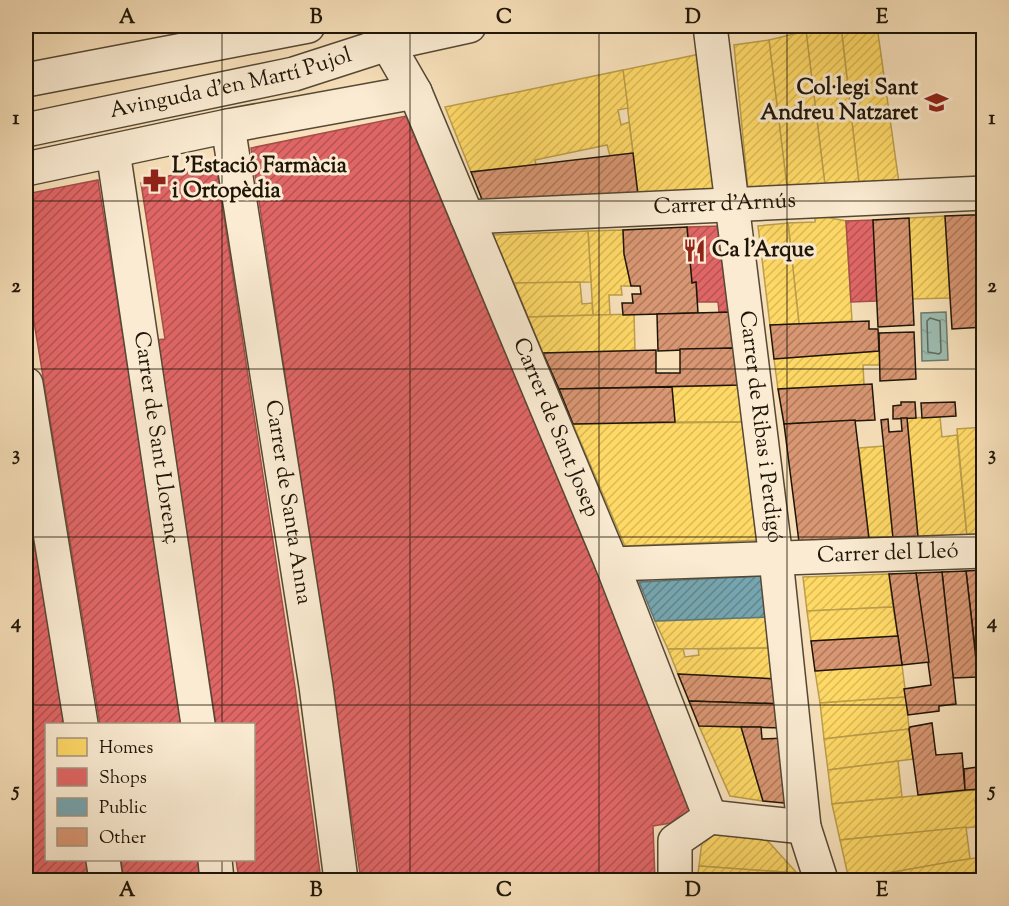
<svg xmlns="http://www.w3.org/2000/svg" width="1009" height="906" viewBox="0 0 1009 906" font-family="'Sorts Mill Goudy',serif">
  <style>
    .water { fill: url(#water-ripples); stroke: #6b7a6e; stroke-width: 1.5 }
    .homes { fill: url(#homes-hatch); stroke: #bc9e4a; stroke-width: 1.5 }
    .shops { fill: url(#shops-hatch); stroke: #a64e4a; stroke-width: 1.5 }
    .public { fill: url(#public-hatch); stroke: #5c7a7d; stroke-width: 1.5 }
    .lines { fill: none; stroke-linecap: round; stroke-linejoin: round }
    .shore { stroke: #5e695c; stroke-width: 1.5 }
    .building { fill: url(#building-hatch); stroke: #1f1507; stroke-width: 1.5 }
    .minor-casing { stroke: #554834; stroke-width: 36 }
    .minor { stroke: #faebd2; stroke-width: 33 }
    .grid { fill: none; stroke: #1f1507; stroke-width: 1.5; stroke-opacity: 0.55 }
    .labels { text-anchor: middle; dominant-baseline: central; stroke-width: 6; stroke-linejoin: round; paint-order: stroke }
    .street-label { font-size: 22px; fill: #1f1507; stroke: #faebd2 }
    .poi-label { font-size: 22px; font-weight: bold; fill: #1f1507; stroke: #faebd2; text-anchor: start }
    .neatline { fill: none; stroke: #1f1507; stroke-width: 2 }
    .grid-label { font-size: 20px; text-anchor: middle; font-weight: bold; fill: #1f1507 }
  </style>
  <defs>
    <pattern id="water-ripples" width="26" height="14" patternUnits="userSpaceOnUse" patternTransform="scale(1.5)"><rect width="26" height="14" fill="#9dbdb2"/><path d="M2 4q2-2 4 0t4 0M15 11q2-2 4 0t4 0" fill="none" stroke="#87a298"/></pattern>
    <pattern id="homes-hatch" width="6" height="6" patternUnits="userSpaceOnUse" patternTransform="scale(1.5)"><rect width="6" height="6" fill="#ffd966"/><path d="M-1 1l2-2M0 6l6-6M5 7l2-2" fill="none" stroke="#dab957"/></pattern>
    <pattern id="shops-hatch" width="6" height="6" patternUnits="userSpaceOnUse" patternTransform="scale(1.5)"><rect width="6" height="6" fill="#e06666"/><path d="M-1 1l2-2M0 6l6-6M5 7l2-2" fill="none" stroke="#b55352"/></pattern>
    <pattern id="public-hatch" width="6" height="6" patternUnits="userSpaceOnUse" patternTransform="scale(1.5)"><rect width="6" height="6" fill="#76a5af"/><path d="M-1 1l2-2M0 6l6-6M5 7l2-2" fill="none" stroke="#60858c"/></pattern>
    <pattern id="building-hatch" width="6" height="6" patternUnits="userSpaceOnUse" patternTransform="scale(1.5)"><rect width="6" height="6" fill="#d89672"/><path d="M-1 1l2-2M0 6l6-6M5 7l2-2" fill="none" stroke="#af795c"/></pattern>
  </defs>
  <rect width="100%" height="100%" fill="#f7e0ba"/>
  <filter id="stains"><feTurbulence type="fractalNoise" baseFrequency=".00333" numOctaves="4"/><feColorMatrix values="0 0 0 0 .2 0 0 0 0 .09 0 0 0 0 .02 0 0 0 .5 -.17"/></filter>
  <radialGradient id="worn" r=".72"><stop offset=".6" stop-color="#630" stop-opacity="0"/><stop offset="1" stop-color="#630" stop-opacity=".3"/></radialGradient>
  <polygon class="water" points="946,312 948,360 922,361 921,313"/>
  <g class="homes">
    <polygon points="26,26 71,26 26,35"/>
    <polygon points="841,26 877,26 899,183 859,183"/>
    <polygon points="841,26 859,183 825,185 806,31"/>
    <polygon points="806,31 825,185 787,187 769,40"/>
    <polygon points="769,40 787,187 748,189 734,45"/>
    <polygon points="700,54 714,191 638,195 623,70"/>
    <polygon points="623,70 628,108 618,110 621,125 629,122 633,153 610,156 607,145 535,160 536,165 471,172 445,107"/>
    <polygon points="815,215 846,221 852,321 799,324 788,223 815,222"/>
    <polygon points="945,216 950,298 912,299 909,218"/>
    <polygon points="788,223 799,324 770,325 758,226"/>
    <polygon points="623,230 624,254 631,286 621,286 622,295 609,295 610,315 593,315 588,231"/>
    <polygon points="588,231 591,282 514,283 493,235"/>
    <polygon points="580,282 582,304 592,303 593,315 528,317 514,283"/>
    <polygon points="634,314 635,351 543,353 528,317"/>
    <polygon points="879,351 880,365 863,365 864,385 778,389 774,359"/>
    <polygon points="741,385 746,422 675,422 672,387"/>
    <polygon points="940,417 942,437 957,435 967,536 918,537 907,418"/>
    <polygon points="746,422 761,540 625,546 573,424"/>
    <polygon points="984,427 984,535 967,536 957,429"/>
    <polygon points="884,446 893,538 869,539 859,448"/>
    <polygon points="889,574 893,607 807,611 803,577"/>
    <polygon points="893,607 898,636 811,641 807,611"/>
    <polygon points="771,617 775,648 668,649 655,621"/>
    <polygon points="775,648 778,679 678,674 668,649 683,649 685,657 699,655 698,649"/>
    <polygon points="902,665 906,697 820,703 815,671"/>
    <polygon points="906,697 909,729 824,739 820,703"/>
    <polygon points="699,726 741,727 763,801 730,796"/>
    <polygon points="909,729 913,759 828,770 824,739"/>
    <polygon points="898,761 902,797 832,804 828,770"/>
    <polygon points="984,789 984,800 975,801 977,812 984,811 984,826 840,840 832,804"/>
    <polygon points="966,827 970,859 849,880 840,840"/>
    <polygon points="703,833 765,838 797,873 699,866"/>
    <polygon points="982,857 984,880 849,880 955,861"/>
    <polygon points="699,866 797,873 804,874 805,880 697,880"/>
  </g>
  <g class="shops">
    <polygon points="406,116 685,782 690,820 653,826 655,880 361,880 251,148"/>
    <polygon points="216,164 295,687 321,880 239,880 236,860 254,860 254,724 216,724 156,340 165,339 141,183"/>
    <polygon points="98,180 181,700 184,724 100,724 26,273 26,194"/>
    <polygon points="873,220 877,301 851,302 846,221"/>
    <polygon points="721,226 732,312 719,312 718,302 698,302 696,282 692,283 687,227"/>
    <polygon points="26,484 64,724 46,724 46,860 86,860 89,880 26,880"/>
    <polygon points="121,860 201,860 204,880 124,880"/>
  </g>
  <polygon class="public" points="766,576 771,617 655,621 639,582"/>
  <g class="lines">
    <polygon class="shore" points="930,318 940,321 941,352 939,354 928,352 927,321"/>
  </g>
  <g class="building">
    <polygon points="633,153 638,195 483,202 471,172"/>
    <polygon points="971,215 984,215 984,327 952,329 945,216"/>
    <polygon points="909,218 914,325 878,327 873,220"/>
    <polygon points="687,227 692,283 696,282 698,313 623,315 622,303 633,303 632,294 641,294 640,286 631,286 624,254 623,230"/>
    <polygon points="732,312 737,348 658,351 657,314"/>
    <polygon points="869,321 869,329 878,329 879,351 774,359 770,325"/>
    <polygon points="914,332 916,379 880,381 879,333"/>
    <polygon points="737,348 741,385 559,389 543,353 656,350 656,373 680,373 680,349"/>
    <polygon points="872,384 875,420 784,424 778,389"/>
    <polygon points="672,387 675,422 573,424 559,389"/>
    <polygon points="901,402 915,402 916,418 893,419 893,406 901,405"/>
    <polygon points="955,402 956,416 922,418 921,403"/>
    <polygon points="901,418 907,418 918,537 893,538 881,420 888,419 889,432 902,431"/>
    <polygon points="855,420 869,539 799,542 784,424"/>
    <polygon points="984,570 984,681 979,682 966,571"/>
    <polygon points="966,571 978,677 953,678 942,572"/>
    <polygon points="942,572 956,704 939,706 939,711 908,715 904,689 931,685 916,573"/>
    <polygon points="916,573 929,662 902,665 889,574"/>
    <polygon points="898,636 902,665 815,671 811,641"/>
    <polygon points="678,674 778,679 782,704 689,701"/>
    <polygon points="689,701 782,704 785,728 699,726"/>
    <polygon points="932,723 936,755 962,753 965,790 918,795 909,729 910,727"/>
    <polygon points="741,727 761,727 762,739 786,738 794,804 763,801"/>
    <polygon points="984,766 984,789 965,790 964,769"/>
    <polygon points="979,826 984,826 982,857"/>
  </g>
  <g class="lines">
    <defs>
      <g id="minor">
        <path id="s1" d="M 377,26 L 415,92 L 612,564 L 710,817"/>
        <path id="s2" d="M 710,26 L 776,559 L 804,827 L 821,880"/>
        <polyline points="26,80 308,26"/>
        <path id="s3" d="M 228,126 L 316,686 L 341,880"/>
        <path id="s4" d="M 26,130 L 294,74 L 387,44 L 469,26"/>
        <path id="s5" d="M 113,151 L 198,724"/>
        <polyline points="26,169 228,126 415,92"/>
        <path id="s6" d="M 467,217 L 984,193"/>
        <polyline points="26,384 81,724"/>
        <path id="s7" d="M 612,564 L 984,551"/>
        <polyline points="710,817 804,827"/>
        <polyline points="103,860 106,880"/>
        <polyline points="215,860 217,880"/>
        <polyline points="675,880 675,841 710,817"/>
      </g>
    </defs>
    <use href="#minor" class="minor-casing"/>
    <use href="#minor" class="minor"/>
  </g>
  <path class="grid" d="M 222,26 L 222,724M 410,26 L 410,880M 599,26 L 599,880M 787,26 L 787,880M 26,201 L 984,201M 26,369 L 984,369M 26,537 L 984,537M 26,705 L 984,705M 222,860 L 222,880"/>
  <defs>
    <symbol id="school-bare" viewBox="-9 -9 18 18"><path d="M0-5L7-2L0 1L-7-2ZM-4 1L0 2.5L4 1V4Q0 6-4 4Z" fill="#8f2418" stroke="#faebd2" stroke-width="2.5" paint-order="stroke"/></symbol>
    <symbol id="pharmacy-bare" viewBox="-9 -9 18 18"><path d="M-2-6h4v4h4v4h-4v4h-4v-4h-4v-4h4Z" fill="#8f2418" stroke="#faebd2" stroke-width="2.5" paint-order="stroke"/></symbol>
    <symbol id="restaurant-bare" viewBox="-9 -9 18 18"><path d="M-5-6h1v4h1v-4h1v4h1v-4h1v5L-1.5 .5V6h-2V.5L-5-1ZM5-6V6H3V1.5H1.5Q1.5-4 5-6Z" fill="#8f2418" stroke="#faebd2" stroke-width="2.5" paint-order="stroke"/></symbol>
  </defs>
  <g fill-rule="evenodd">
    <use href="#school-bare" x="920" y="86" width="33" height="33"/>
    <use href="#pharmacy-bare" x="138" y="164" width="33" height="33"/>
    <use href="#restaurant-bare" x="678" y="234" width="33" height="33"/>
  </g>
  <g class="labels">
    <g class="street-label">
      <text stroke="none"><textPath href="#s4" startOffset="210">Avinguda d'en Martí Pujol</textPath></text>
      <text stroke="none"><textPath href="#s6" startOffset="258">Carrer d'Arnús</textPath></text>
      <text stroke="none"><textPath href="#s2" startOffset="404">Carrer de Ribas i Perdigó</textPath></text>
      <text stroke="none"><textPath href="#s1" startOffset="440">Carrer de Sant Josep</textPath></text>
      <text stroke="none"><textPath href="#s5" startOffset="290">Carrer de Sant Llorenç</textPath></text>
      <text stroke="none"><textPath href="#s3" startOffset="381">Carrer de Santa Anna</textPath></text>
      <text stroke="none"><textPath href="#s7" startOffset="276">Carrer del Lleó</textPath></text>
    </g>
    <g class="poi-label">
      <text x="918" y="89" text-anchor="end">Col·legi Sant<tspan x="918" dy="25">Andreu Natzaret</tspan></text>
      <text x="172" y="167">L'Estació Farmàcia<tspan x="172" dy="25">i Ortopèdia</tspan></text>
      <text x="712" y="251">Ca l'Arque</text>
    </g>
  </g>
  <rect width="1009" height="906" fill="none" stroke="#f7e0ba" stroke-width="66"/>
  <rect x="45" y="723" width="210" height="138" fill="#faebd2" stroke="#a29581" stroke-width="1.5"/>
  <rect x="57" y="738" width="30" height="18" fill="#ffd966" stroke="#a29581" stroke-width="1.5"/>
  <text x="99" y="753" font-size="18" fill="#1f1507">Homes</text>
  <rect x="57" y="768" width="30" height="18" fill="#e06666" stroke="#a29581" stroke-width="1.5"/>
  <text x="99" y="783" font-size="18" fill="#1f1507">Shops</text>
  <rect x="57" y="798" width="30" height="18" fill="#76a5af" stroke="#a29581" stroke-width="1.5"/>
  <text x="99" y="813" font-size="18" fill="#1f1507">Public</text>
  <rect x="57" y="828" width="30" height="18" fill="#d89672" stroke="#a29581" stroke-width="1.5"/>
  <text x="99" y="843" font-size="18" fill="#1f1507">Other</text>
  <rect x="33" y="33" width="943" height="840" class="neatline"/>
  <g class="grid-label">
    <text x="127" y="23">A</text>
    <text x="316" y="23">B</text>
    <text x="504" y="23">C</text>
    <text x="693" y="23">D</text>
    <text x="882" y="23">E</text>
    <text x="16" y="124">1</text>
    <text x="992" y="124">1</text>
    <text x="16" y="292">2</text>
    <text x="992" y="292">2</text>
    <text x="16" y="460">3</text>
    <text x="992" y="460">3</text>
    <text x="16" y="628">4</text>
    <text x="992" y="628">4</text>
    <text x="16" y="796">5</text>
    <text x="992" y="796">5</text>
    <text x="127" y="896">A</text>
    <text x="316" y="896">B</text>
    <text x="504" y="896">C</text>
    <text x="693" y="896">D</text>
    <text x="882" y="896">E</text>
  </g>
  <rect width="100%" height="100%" filter="url(#stains)"/>
  <rect width="100%" height="100%" fill="url(#worn)"/>
</svg>
